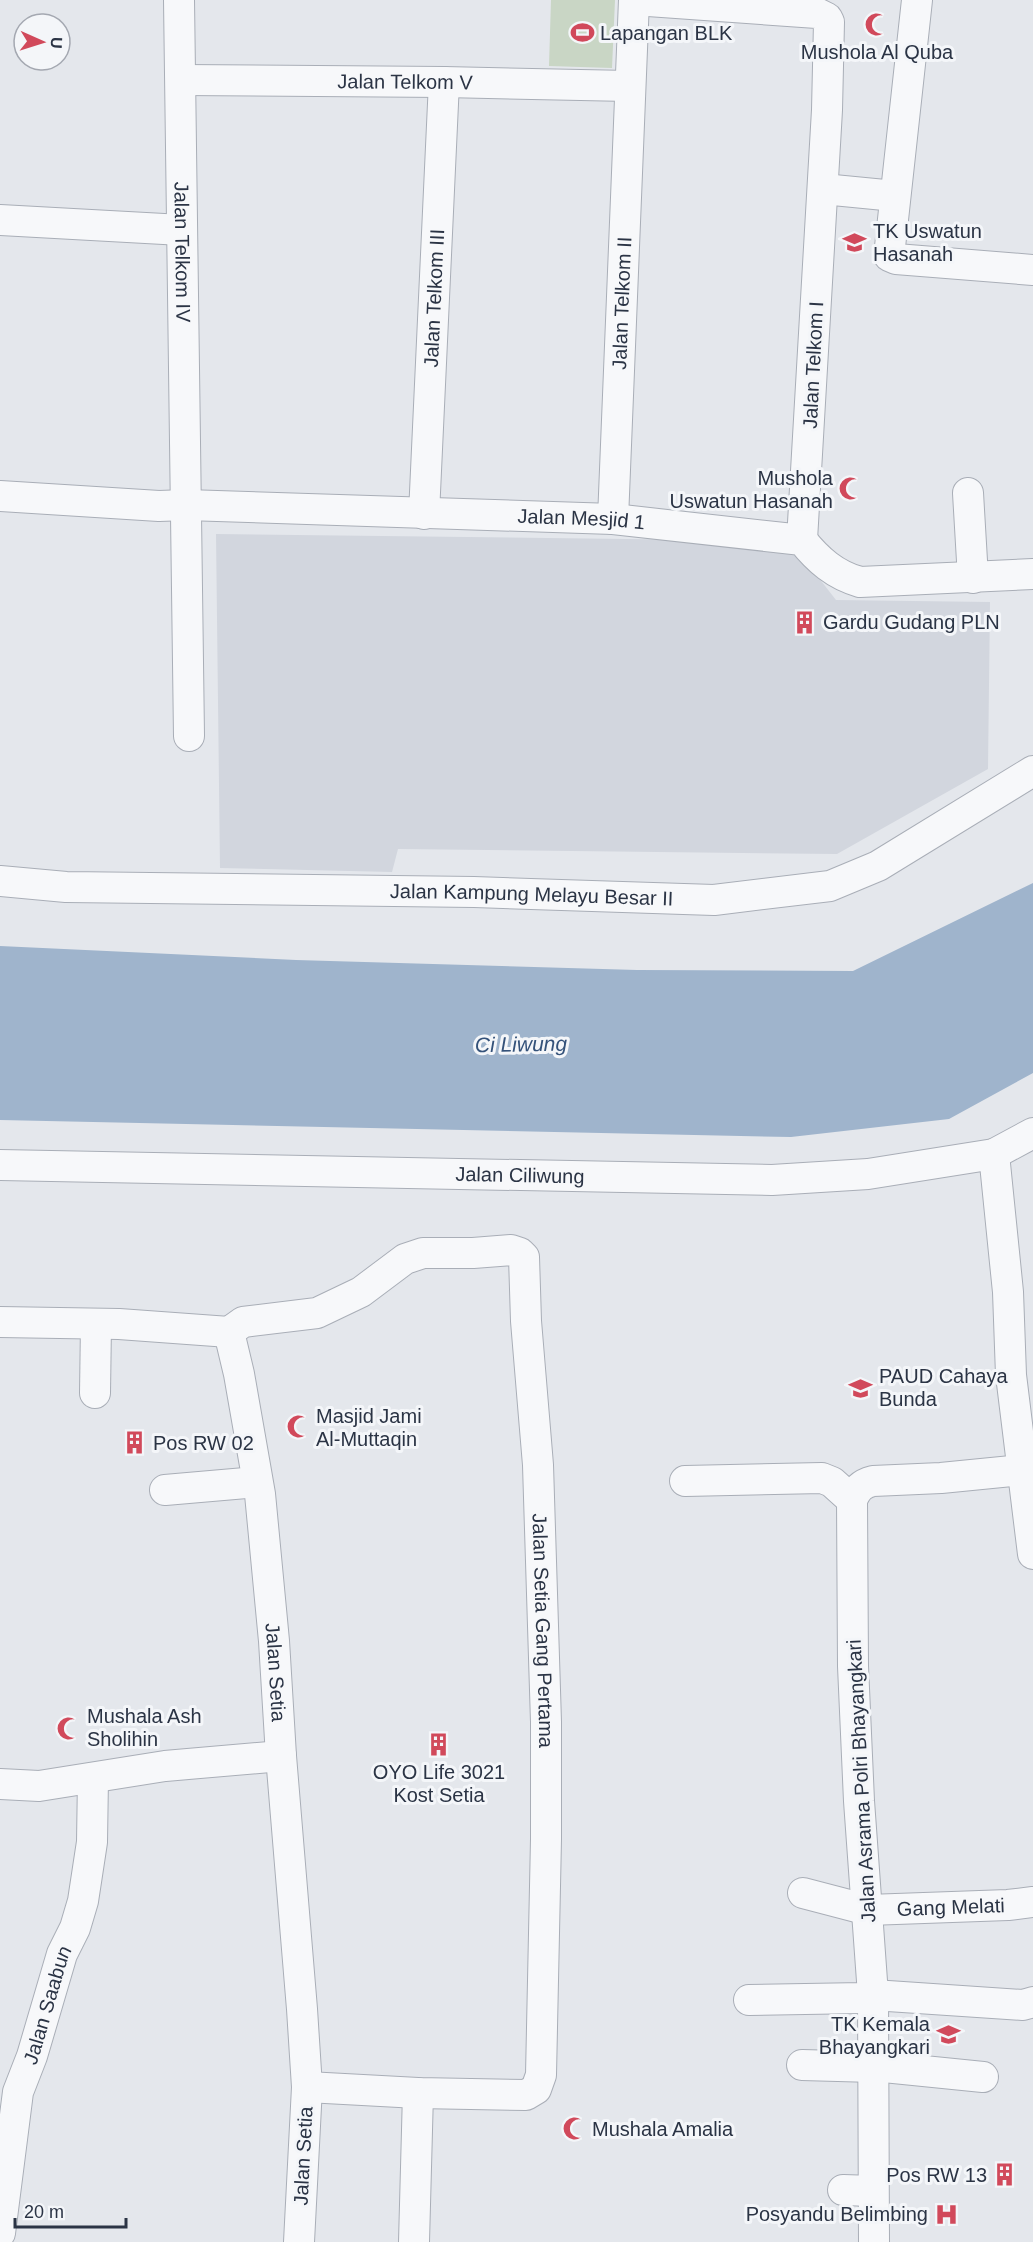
<svg xmlns="http://www.w3.org/2000/svg" width="1033" height="2242" viewBox="0 0 1033 2242" font-family="Arial,sans-serif">
  <style>
    .built { fill: #d2d6de }
    .green { fill: #c9d6c5 }
    .water { fill: #9fb4cc }
    .lines { fill: none; stroke-linecap: round; stroke-linejoin: round }
    .street-casing { stroke: #a9aeb7; stroke-width: 32 }
    .street { stroke: #f7f8fa; stroke-width: 30 }
    .labels { text-anchor: middle; dominant-baseline: central; stroke-width: 6; stroke-linejoin: round; paint-order: stroke }
    .poi-label { font-size: 20px; fill: #2b3445; stroke: #f4f6f9; text-anchor: start }
    .street-label { font-size: 20px; fill: #2b3445; stroke: #f4f6f9 }
    .water-label { font-size: 21px; font-style: italic; fill: #34527a; stroke: #f4f6f9 }
  </style>
  <rect width="100%" height="100%" fill="#e4e7ec"/>
  <polygon class="built" points="216,534 790,541 836,600 990,602 988,769 837,854 398,849 392,872 220,868"/>
  <polygon class="green" points="551,0 615,0 612,68 549,66"/>
  <polygon class="water" points="1033,883 1033,1073 949,1119 791,1137 0,1120 0,946 296,960 637,970 853,971"/>
  <g class="lines">
    <defs>
      <g id="street">
        <path id="s1" d="M 179,0 L 189,736"/>
        <polyline points="634,0 817,13 827,18 829,22 827,110 802,540"/>
        <polyline points="917,0 889,256 896,259 1033,270"/>
        <path id="s2" d="M 181,80 L 444,82 L 629,86"/>
        <polyline points="823,189 895,196"/>
        <polyline points="0,220 182,230"/>
        <polyline points="968,493 973,578"/>
        <path id="s3" d="M 0,496 L 159,506 L 186,505 L 613,519 L 802,540 C 818,560 835,575 860,582 L 1033,574"/>
        <path id="s4" d="M 424,514 L 444,82"/>
        <path id="s5" d="M 613,519 L 634,0"/>
        <path id="s6" d="M 0,881 L 66,887 L 474,892 L 714,900 L 830,886 L 878,866 L 1033,771"/>
        <polyline points="994,1154 1008,1292 1011,1375 1033,1554"/>
        <path id="s7" d="M 0,1165 L 772,1180 L 868,1174 L 994,1154 L 1033,1133"/>
        <polyline points="0,1322 119,1324 229,1332"/>
        <path id="s8" d="M 229,1332 L 243,1322 L 317,1313 L 361,1292 L 405,1259 L 423,1253 L 473,1253 L 511,1250 L 520,1253 L 524,1257 L 526,1321 L 538,1465 L 546,1722 L 546,1839 L 541,2075 L 536,2089 L 526,2095 L 418,2093 L 307,2087"/>
        <path id="s9" d="M 229,1332 L 239,1374 L 260,1494 L 274,1641 L 281,1756 L 302,2009 L 307,2087 L 299,2242"/>
        <polyline points="95,1393 96,1324"/>
        <polyline points="685,1481 822,1478 832,1482 852,1500"/>
        <polyline points="165,1490 257,1482"/>
        <polyline points="0,1784 39,1786 165,1766 281,1756"/>
        <path id="s10" d="M 803,1893 L 868,1910 L 1008,1905 L 1033,1902"/>
        <polyline points="749,2000 863,1998 873,1995 1023,2005 1033,2002"/>
        <polyline points="802,2065 874,2067"/>
        <polyline points="874,2066 983,2077"/>
        <polyline points="843,2190 873,2191"/>
        <path id="s11" d="M 0,2233 L 18,2092 L 32,2056 L 62,1954 L 75,1928 L 83,1901 L 92,1842 L 93,1778"/>
        <polyline points="414,2242 418,2093"/>
        <path d="M 874,2242 L 873,1995 L 859,1801 L 853,1666 L 852,1500 C 857,1489 861,1484 873,1481 L 941,1478 L 1022,1470"/>
      </g>
    </defs>
    <use href="#street" class="street-casing"/>
    <use href="#street" class="street"/>
  </g>
  <defs>
    <symbol id="mosque-bare" viewBox="-9 -9 18 18"><path d="M3.5-4.9A6 6 0 1 0 3.5 4.9A5 5 0 1 1 3.5-4.9Z" fill="#d1495b" stroke="#f4f6f9" stroke-width="2.5" paint-order="stroke"/></symbol>
    <symbol id="stadium-bare" viewBox="-9 -9 18 18"><path d="M0-5a6.5 5 0 1 0 0 10a6.5 5 0 1 0 0-10ZM-3.5-1.8h7v3.6h-7Z" fill="#d1495b" stroke="#f4f6f9" stroke-width="2.5" paint-order="stroke"/></symbol>
    <symbol id="school-bare" viewBox="-9 -9 18 18"><path d="M0-5L7-2L0 1L-7-2ZM-4 1L0 2.5L4 1V4Q0 6-4 4Z" fill="#d1495b" stroke="#f4f6f9" stroke-width="2.5" paint-order="stroke"/></symbol>
    <symbol id="building-bare" viewBox="-9 -9 18 18"><path d="M-4-6H4V6H1V3H-1V6H-4ZM-2.5-4.3h1.7v1.8h-1.7ZM.8-4.3h1.7v1.8H.8ZM-2.5-1h1.7V.8h-1.7ZM.8-1h1.7V.8H.8Z" fill="#d1495b" stroke="#f4f6f9" stroke-width="2.5" paint-order="stroke"/></symbol>
    <symbol id="hospital-bare" viewBox="-9 -9 18 18"><path d="M-5-5h3v3.5h4V-5h3V5h-3V1.5h-4V5h-3Z" fill="#d1495b" stroke="#f4f6f9" stroke-width="2.5" paint-order="stroke"/></symbol>
  </defs>
  <g fill-rule="evenodd">
    <use href="#mosque-bare" x="860" y="8" width="33" height="33"/>
    <use href="#stadium-bare" x="566" y="16" width="33" height="33"/>
    <use href="#school-bare" x="838" y="226" width="33" height="33"/>
    <use href="#mosque-bare" x="834" y="472" width="33" height="33"/>
    <use href="#building-bare" x="788" y="606" width="33" height="33"/>
    <use href="#school-bare" x="844" y="1372" width="33" height="33"/>
    <use href="#mosque-bare" x="282" y="1410" width="33" height="33"/>
    <use href="#building-bare" x="118" y="1426" width="33" height="33"/>
    <use href="#mosque-bare" x="52" y="1712" width="33" height="33"/>
    <use href="#building-bare" x="422" y="1728" width="33" height="33"/>
    <use href="#school-bare" x="932" y="2018" width="33" height="33"/>
    <use href="#mosque-bare" x="558" y="2112" width="33" height="33"/>
    <use href="#building-bare" x="988" y="2158" width="33" height="33"/>
    <use href="#hospital-bare" x="930" y="2198" width="33" height="33"/>
  </g>
  <g class="labels">
    <g class="poi-label">
      <text x="600" y="33">Lapangan BLK</text>
      <text x="877" y="52" text-anchor="middle">Mushola Al Quba</text>
      <text x="873" y="231">TK Uswatun<tspan x="873" dy="23">Hasanah</tspan></text>
      <text x="833" y="478" text-anchor="end">Mushola<tspan x="833" dy="23">Uswatun Hasanah</tspan></text>
      <text x="823" y="622">Gardu Gudang PLN</text>
      <text x="879" y="1376">PAUD Cahaya<tspan x="879" dy="23">Bunda</tspan></text>
      <text x="316" y="1416">Masjid Jami<tspan x="316" dy="23">Al-Muttaqin</tspan></text>
      <text x="153" y="1443">Pos RW 02</text>
      <text x="87" y="1716">Mushala Ash<tspan x="87" dy="23">Sholihin</tspan></text>
      <text x="439" y="1772" text-anchor="middle">OYO Life 3021<tspan x="439" dy="23">Kost Setia</tspan></text>
      <text x="930" y="2024" text-anchor="end">TK Kemala<tspan x="930" dy="23">Bhayangkari</tspan></text>
      <text x="592" y="2129">Mushala Amalia</text>
      <text x="987" y="2175" text-anchor="end">Pos RW 13</text>
      <text x="928" y="2214" text-anchor="end">Posyandu Belimbing</text>
    </g>
    <g class="street-label">
      <text stroke="none"><textPath href="#s2" startOffset="224">Jalan Telkom V</textPath></text>
      <text stroke="none"><textPath href="#s1" startOffset="252">Jalan Telkom IV</textPath></text>
      <text stroke="none"><textPath href="#s4" startOffset="216">Jalan Telkom III</textPath></text>
      <text stroke="none"><textPath href="#s5" startOffset="216">Jalan Telkom II</textPath></text>
      <text transform="translate(813 365) rotate(-87)">Jalan Telkom I</text>
      <text stroke="none"><textPath href="#s3" startOffset="582">Jalan Mesjid 1</textPath></text>
      <text stroke="none"><textPath href="#s6" startOffset="532">Jalan Kampung Melayu Besar II</textPath></text>
      <text stroke="none"><textPath href="#s7" startOffset="520">Jalan Ciliwung</textPath></text>
      <text stroke="none"><textPath href="#s8" startOffset="692">Jalan Setia Gang Pertama</textPath></text>
      <text stroke="none"><textPath href="#s9" startOffset="344">Jalan Setia</textPath></text>
      <text transform="translate(861 1781) rotate(-93)">Jalan Asrama Polri Bhayangkari</text>
      <text stroke="none"><textPath href="#s10" startOffset="150">Gang Melati</textPath></text>
      <text stroke="none"><textPath href="#s11" startOffset="234">Jalan Saabun</textPath></text>
      <text transform="translate(303 2156) rotate(-87)">Jalan Setia</text>
    </g>
    <g class="water-label">
      <text transform="translate(521 1044) rotate(-1)">Ci Liwung</text>
    </g>
  </g>
  <g transform="translate(42 42) rotate(93)"><circle r="28" fill="#f4f6f9" stroke="#a4a8b1" stroke-width="1.5"/>
  <path d="M0-4.5L10 22L0 15L-10 22Z" fill="#d1495b"/>
  <text y="-9" font-size="16" font-weight="bold" text-anchor="middle" fill="#2b3445">U</text>
  </g>
  <path d="M15 2218v9h111v-9" fill="none" stroke="#2b3445" stroke-width="3"/>
  <text x="24" y="2218" font-size="18" fill="#2b3445" stroke="#f4f6f9" stroke-width="4.5" paint-order="stroke">20 m</text>
</svg>
